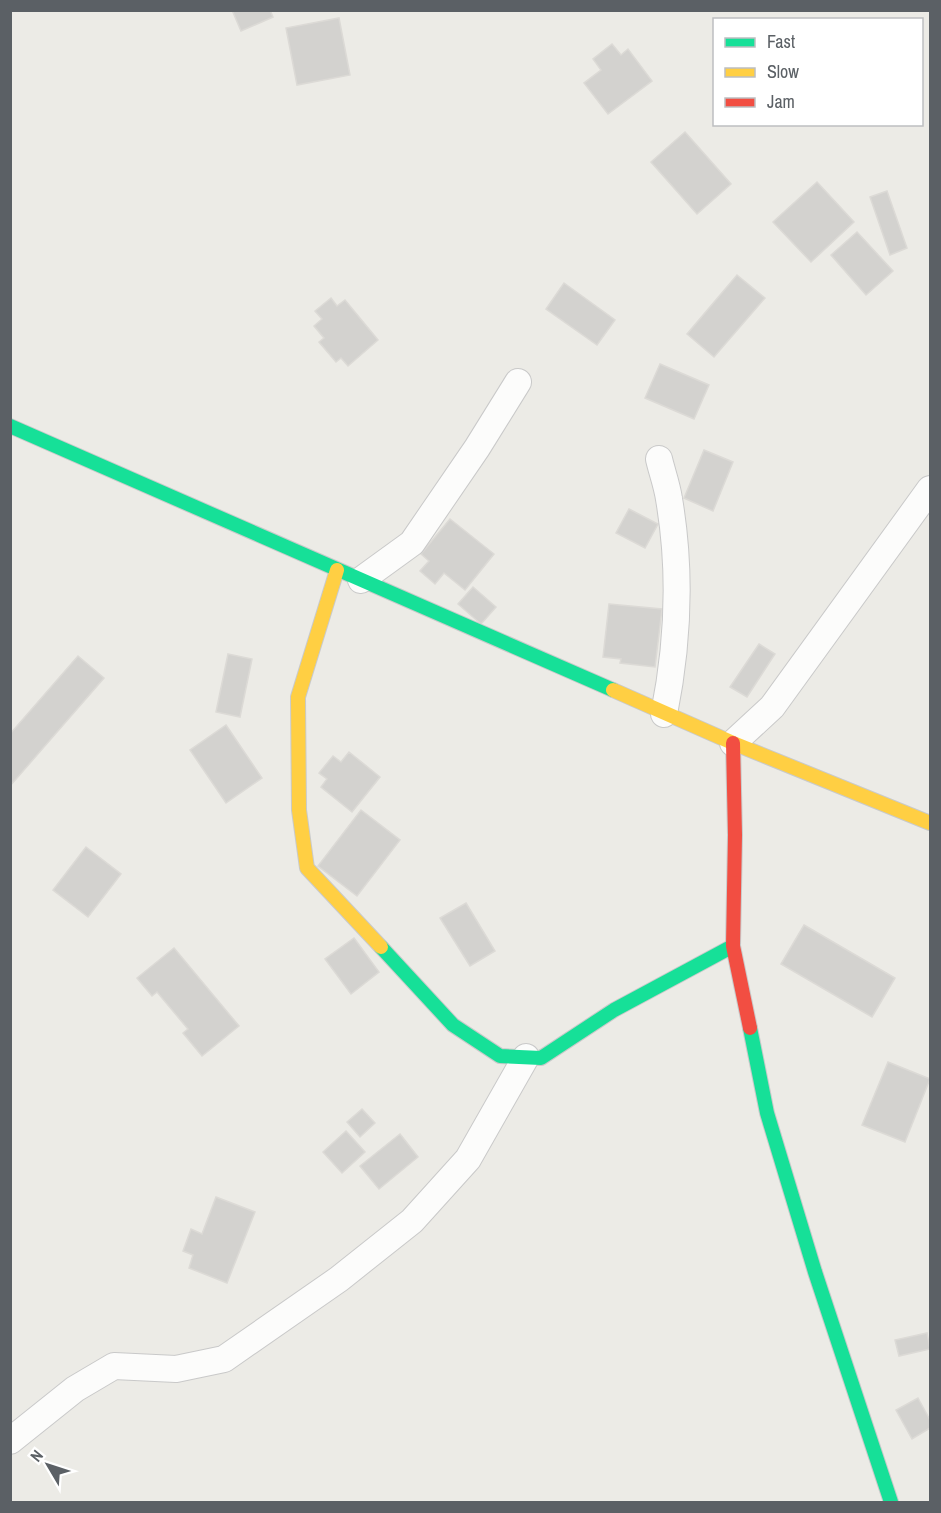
<svg xmlns="http://www.w3.org/2000/svg" width="941" height="1513" viewBox="0 0 941 1513" font-family="'Archivo Narrow',sans-serif">
  <style>
    .building { fill: #d3d2cf; stroke: #dcdad6; stroke-width: 1.5 }
    .lines { fill: none; stroke-linecap: round; stroke-linejoin: round }
    .street-casing { stroke: #c9c9c9; stroke-width: 28 }
    .fast-casing { stroke: #c9caca; stroke-width: 16 }
    .slow-casing { stroke: #c9caca; stroke-width: 16 }
    .jam-casing { stroke: #c9caca; stroke-width: 16 }
    .street { stroke: #fcfcfb; stroke-width: 26 }
    .fast { stroke: #16e098; stroke-width: 14 }
    .slow { stroke: #ffcf43; stroke-width: 14 }
    .jam { stroke: #f24e42; stroke-width: 14 }
  </style>
  <rect width="100%" height="100%" fill="#ecebe6"/>
  <g class="building">
    <polygon points="232,10 270,10 273,17 241,31"/>
    <polygon points="339,18 350,75 297,85 286,28"/>
    <polygon points="612,44 621,55 628,49 652,81 608,114 584,83 601,70 593,59"/>
    <polygon points="685,132 731,184 697,214 651,162"/>
    <polygon points="817,182 854,222 811,262 773,222"/>
    <polygon points="887,191 907,248 890,255 870,197"/>
    <polygon points="857,232 893,271 866,295 831,255"/>
    <polygon points="737,275 765,298 714,357 687,334"/>
    <polygon points="564,283 615,320 597,345 546,309"/>
    <polygon points="331,298 337,306 345,300 378,340 348,366 341,358 336,362 319,342 324,338 314,326 322,319 315,311"/>
    <polygon points="660,364 709,385 694,419 645,398"/>
    <polygon points="704,450 733,462 713,511 684,498"/>
    <polygon points="629,509 658,524 645,548 616,533"/>
    <polygon points="450,519 494,554 465,590 444,573 435,584 420,571 429,561 421,554"/>
    <polygon points="473,587 496,607 481,624 458,604"/>
    <polygon points="609,604 662,609 655,667 620,663 621,659 603,657"/>
    <polygon points="759,644 775,654 747,697 730,687"/>
    <polygon points="228,654 252,659 240,717 216,712"/>
    <polygon points="78,656 104,678 10,786 10,734"/>
    <polygon points="226,725 262,778 226,803 190,750"/>
    <polygon points="349,752 380,777 352,812 321,787 327,779 319,773 333,756 341,762"/>
    <polygon points="361,810 400,840 357,896 318,866"/>
    <polygon points="86,847 121,874 88,917 53,890"/>
    <polygon points="466,903 495,951 470,966 440,918"/>
    <polygon points="804,925 895,978 872,1017 781,964"/>
    <polygon points="354,938 379,972 351,994 325,959"/>
    <polygon points="174,948 239,1026 202,1056 183,1033 188,1029 157,992 152,996 137,978"/>
    <polygon points="888,1062 930,1079 905,1142 862,1125"/>
    <polygon points="362,1109 375,1123 360,1137 347,1122"/>
    <polygon points="346,1131 365,1152 342,1173 323,1152"/>
    <polygon points="400,1134 418,1157 379,1189 360,1166"/>
    <polygon points="216,1197 255,1212 227,1283 189,1268 193,1255 183,1251 191,1229 202,1234"/>
    <polygon points="927,1333 930,1349 899,1356 895,1340"/>
    <polygon points="918,1398 930,1420 930,1428 912,1439 896,1410"/>
  </g>
  <g class="lines">
    <defs>
      <g id="street">
        <path d="M 659,459 C 662,472 667,485 669,499 C 681,569 678,644 664,714"/>
        <polyline points="361,580 412,543 477,448 518,382"/>
        <polyline points="733,743 772,707 930,489"/>
        <polyline points="10,1441 75,1389 114,1366 176,1369 224,1359 339,1279 412,1221 468,1159 526,1057"/>
      </g>
      <g id="fast">
        <polyline points="10,426 613,690"/>
        <polyline points="381,947 453,1025 500,1056 541,1058 614,1010 733,946"/>
        <polyline points="750,1028 767,1113 815,1272 891,1502"/>
      </g>
      <g id="slow">
        <polyline points="337,570 298,697 299,810 307,868 381,947"/>
        <polyline points="613,690 733,743 930,823"/>
      </g>
      <polyline id="jam" points="733,743 735,835 733,946 750,1028"/>
    </defs>
    <use href="#street" class="street-casing"/>
    <use href="#fast" class="fast-casing"/>
    <use href="#slow" class="slow-casing"/>
    <use href="#jam" class="jam-casing"/>
    <use href="#street" class="street"/>
    <use href="#fast" class="fast"/>
    <use href="#slow" class="slow"/>
    <use href="#jam" class="jam"/>
  </g>
  <rect width="941" height="1513" fill="none" stroke="#5b6065" stroke-width="24"/>
  <rect x="713" y="18" width="210" height="108" fill="#ffffff" stroke="#bdbfc1" stroke-width="1.5"/>
  <rect x="725" y="38" width="30" height="9" fill="#16e098" stroke="#bdbfc1" stroke-width="1.5"/>
  <text x="767" y="48" font-size="18" fill="#5b6065">Fast</text>
  <rect x="725" y="68" width="30" height="9" fill="#ffcf43" stroke="#bdbfc1" stroke-width="1.5"/>
  <text x="767" y="78" font-size="18" fill="#5b6065">Slow</text>
  <rect x="725" y="98" width="30" height="9" fill="#f24e42" stroke="#bdbfc1" stroke-width="1.5"/>
  <text x="767" y="108" font-size="18" fill="#5b6065">Jam</text>
  <g transform="translate(48 1465) rotate(309)" stroke="#ffffff" stroke-width="4.5" paint-order="stroke">
  <path d="M0-4.5L10 22L0 15L-10 22Z" fill="#5b6065"/>
  <text y="-9" font-size="16" font-weight="bold" text-anchor="middle" fill="#5b6065">N</text>
  </g>
</svg>
